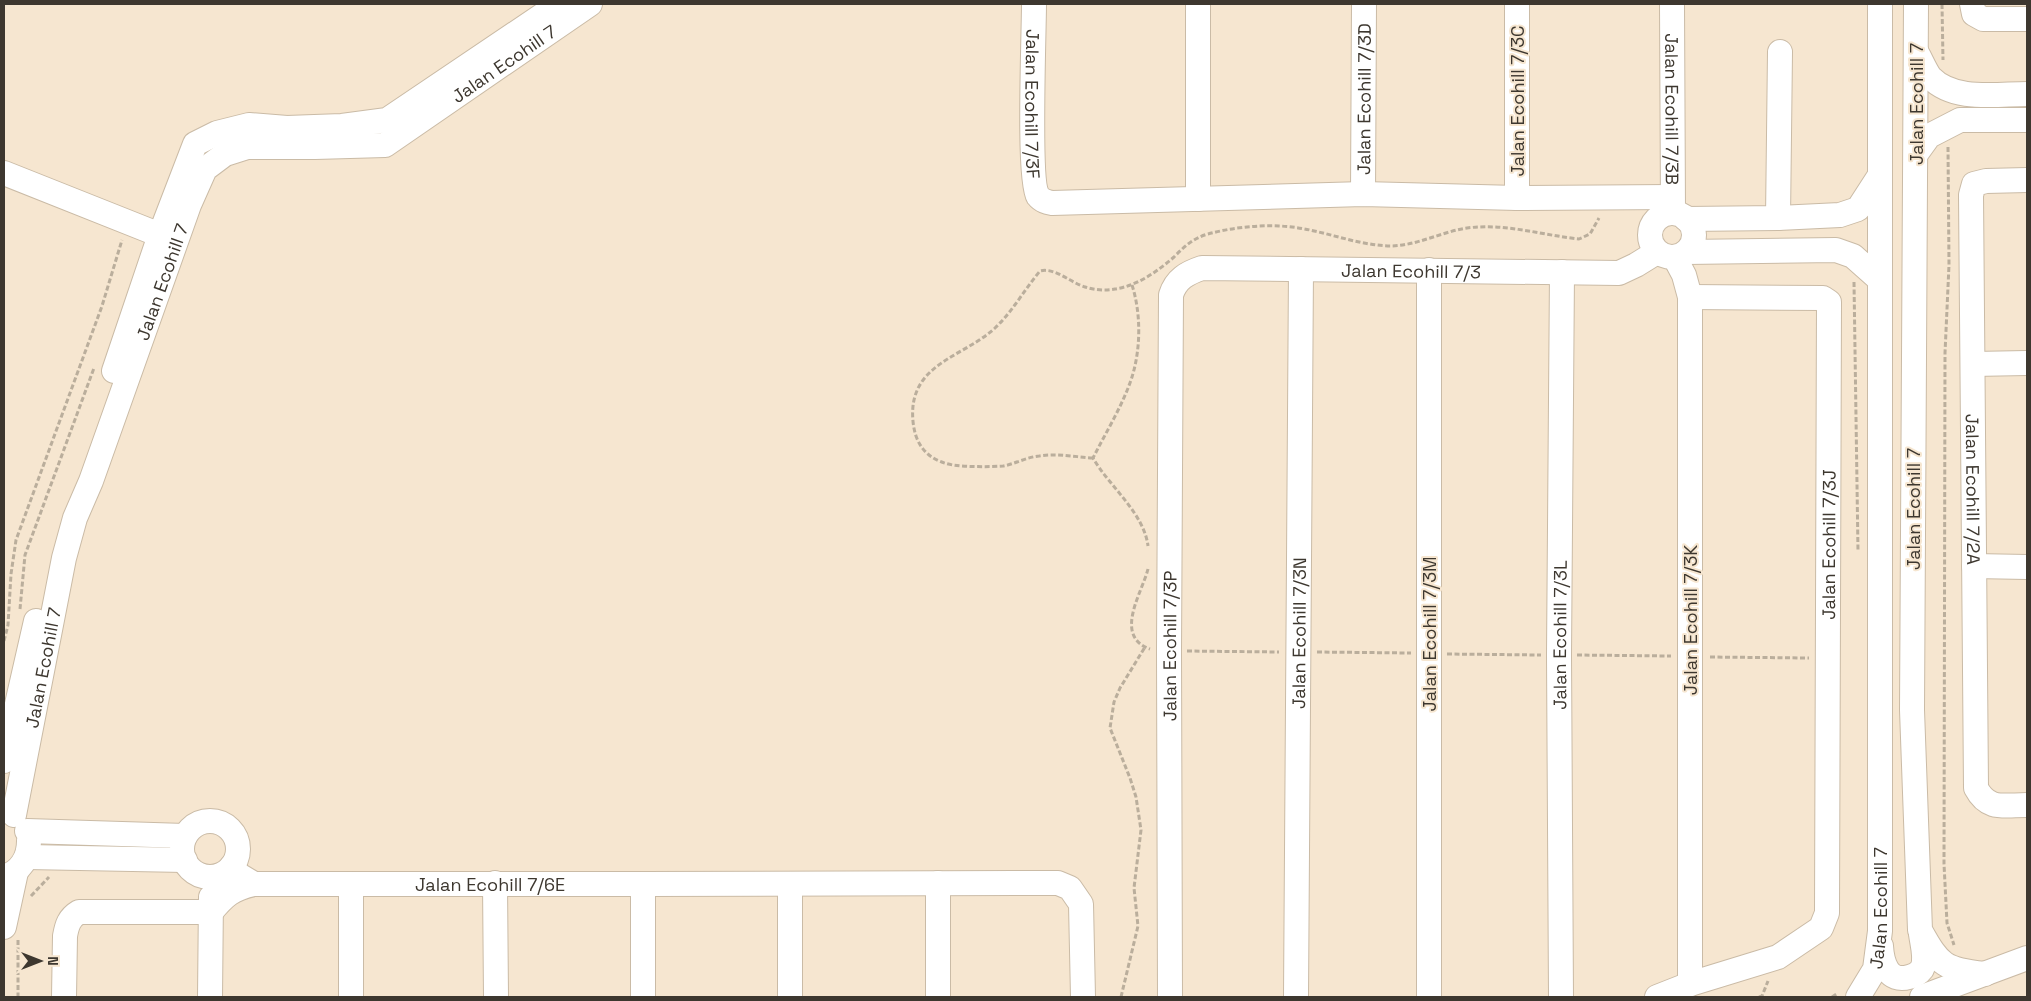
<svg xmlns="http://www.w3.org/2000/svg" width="2031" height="1001" viewBox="0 0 2031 1001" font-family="'Space Grotesk',sans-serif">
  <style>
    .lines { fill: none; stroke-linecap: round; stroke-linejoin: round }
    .minor-casing { stroke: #cabba6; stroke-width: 26 }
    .path { stroke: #baae9c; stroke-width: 3; stroke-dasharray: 5 2.5; stroke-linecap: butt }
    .minor { stroke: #fff; stroke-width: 24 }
    .labels { text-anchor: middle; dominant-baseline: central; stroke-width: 4; stroke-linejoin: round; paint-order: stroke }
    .street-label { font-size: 18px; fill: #3d372f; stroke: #f6e6d0 }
  </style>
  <rect width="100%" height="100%" fill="#f6e6d0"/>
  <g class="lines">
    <defs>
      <g id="minor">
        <path id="s1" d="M 1034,4 C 1034,32 1028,181 1038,196 C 1042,201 1047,202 1052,203 L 1363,194 L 1517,198 L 1672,197"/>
        <polyline points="1198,4 1198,199"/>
        <polyline points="1517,4 1517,198"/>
        <path id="s2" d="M 1672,4 L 1673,212"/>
        <path d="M 1916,4 L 1912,710 L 1920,930 C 1940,966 1944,969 1985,974"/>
        <polyline points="1972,4 1974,14 1983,19 2027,19"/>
        <path d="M 1917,53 C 1921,60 1925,70 1930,77 C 1954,102 1996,94 2027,94"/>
        <polyline points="1916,154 1929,136 1960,120 2027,120"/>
        <polyline points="4,173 160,235"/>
        <path id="s3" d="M 2027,180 L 1986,181 L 1974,184 L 1971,195 L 1976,788 C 1988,811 2004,805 2027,805"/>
        <path id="s4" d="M 1363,194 L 1364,4"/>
        <circle cx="1672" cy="235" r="22"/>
        <polyline points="1778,218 1780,52"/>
        <polyline points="1686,219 1778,218 1840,215 1858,209 1880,175"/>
        <polyline points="1686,252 1836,250 1853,256 1880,280"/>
        <polyline points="1675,258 1684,275 1690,297 1690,984"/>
        <polyline points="1973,364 2027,363"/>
        <polyline points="114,371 160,235 195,144 217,133 249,125 287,128 342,126 387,120 559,4"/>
        <polyline points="1974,566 2027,567"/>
        <polyline points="4,761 36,621"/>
        <path id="s5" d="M 14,815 L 64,558 L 75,518 L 91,481 L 189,205 L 205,169 L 225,154 L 247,147 L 315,147 L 385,145 L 590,4"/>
        <circle cx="210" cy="849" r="28"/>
        <polyline points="27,831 185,836"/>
        <polyline points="27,857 185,860"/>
        <path id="s6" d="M 232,866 L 239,875 L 254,884 L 643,884 L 643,997"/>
        <path d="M 4,877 C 20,872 29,858 29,841"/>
        <polyline points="495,883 496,997"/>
        <polyline points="643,884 1058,883 1070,888 1081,904 1083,997"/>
        <polyline points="790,884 790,997"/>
        <polyline points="4,927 16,872"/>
        <path d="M 1881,946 C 1882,963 1888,983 1909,977 C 1914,976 1919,973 1922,969 C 1927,959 1922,943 1921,934"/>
        <path d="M 64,997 L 65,936 C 67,925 69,918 79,912 L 211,912 C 225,895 232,889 254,884"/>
        <polyline points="210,997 211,897"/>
        <polyline points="351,997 351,884"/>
        <polyline points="938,997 938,883"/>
        <path id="s7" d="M 1170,997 L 1169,651 L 1171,295 C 1176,279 1187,273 1202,268 L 1619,273 L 1636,265 L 1657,252"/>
        <path id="s8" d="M 1296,997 L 1301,269"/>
        <polyline points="1429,997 1429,270"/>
        <path id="s9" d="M 1561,997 L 1559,655 L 1562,272"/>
        <path id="s10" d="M 1657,997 L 1690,984 L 1778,957 L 1821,928 L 1827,913 L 1829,302 L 1823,298 L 1690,297"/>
        <path id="s11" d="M 1858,997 L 1875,969 L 1880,931 L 1880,4"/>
        <polyline points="1922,997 2027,958"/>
      </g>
    </defs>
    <use href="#minor" class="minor-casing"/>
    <g class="path">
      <polyline points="1942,4 1943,60"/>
      <polyline points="1948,147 1949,265 1945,353 1944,864 1947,923 1954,945"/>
      <polyline points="1854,282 1858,551"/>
      <path d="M 1132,285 C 1141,313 1141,348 1132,377 C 1123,405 1106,432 1093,458 C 1109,486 1144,513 1148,546"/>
      <path d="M 1093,458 C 1075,457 1057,453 1039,456 C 1027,457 1015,464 1003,466 C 988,467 968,467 953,465 C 935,462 922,453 916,436 C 913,427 912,416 913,406 C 918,362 966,355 995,328 C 1013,311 1024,290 1040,271 C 1055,267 1071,283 1085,287 C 1094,290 1106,291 1115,289 C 1137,286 1158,271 1174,257 C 1184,247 1193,238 1208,234 C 1230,228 1255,225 1279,226 C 1317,227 1352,245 1390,246 C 1416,246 1441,232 1467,228 C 1506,223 1541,235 1579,239 L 1590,234 L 1599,218"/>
      <path d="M 1148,569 C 1142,593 1113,636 1150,649"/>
      <polyline points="20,609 25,555 94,368"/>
      <polyline points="4,641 8,625 11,574 16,540 102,306 122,240"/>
      <polyline points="1187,651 1279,652"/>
      <polyline points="1317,652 1411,653"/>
      <polyline points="1447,654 1541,655"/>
      <polyline points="1577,655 1671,656"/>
      <polyline points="1710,657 1809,658"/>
      <polyline points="31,896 49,877"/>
      <polyline points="18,940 18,997"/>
      <polyline points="1121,997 1138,926 1134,888 1141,830 1136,797 1130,778 1110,728 1114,702 1120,688 1145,647"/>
      <polyline points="1759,997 1762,996 1768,981"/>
      <polyline points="1832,997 1838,993"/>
    </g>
    <use href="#minor" class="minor"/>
  </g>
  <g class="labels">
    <g class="street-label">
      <text stroke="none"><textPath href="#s5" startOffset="1006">Jalan Ecohill 7</textPath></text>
      <text stroke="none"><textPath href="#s4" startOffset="95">Jalan Ecohill 7/3D</textPath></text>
      <text transform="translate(1517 101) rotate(-90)">Jalan Ecohill 7/3C</text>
      <text stroke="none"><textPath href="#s1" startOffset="100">Jalan Ecohill 7/3F</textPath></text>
      <text transform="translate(1916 104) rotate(-90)">Jalan Ecohill 7</text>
      <text stroke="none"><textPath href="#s2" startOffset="105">Jalan Ecohill 7/3B</textPath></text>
      <text stroke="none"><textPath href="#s7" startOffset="954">Jalan Ecohill 7/3</textPath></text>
      <text stroke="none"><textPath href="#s5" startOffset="555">Jalan Ecohill 7</textPath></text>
      <text stroke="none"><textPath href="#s3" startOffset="359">Jalan Ecohill 7/2A</textPath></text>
      <text transform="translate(1913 509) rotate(-90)">Jalan Ecohill 7</text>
      <text stroke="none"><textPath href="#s10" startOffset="564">Jalan Ecohill 7/3J</textPath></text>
      <text transform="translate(1690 620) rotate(-90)">Jalan Ecohill 7/3K</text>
      <text stroke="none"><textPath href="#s8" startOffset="364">Jalan Ecohill 7/3N</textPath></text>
      <text transform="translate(1429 634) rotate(-90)">Jalan Ecohill 7/3M</text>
      <text stroke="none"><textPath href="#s9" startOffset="362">Jalan Ecohill 7/3L</textPath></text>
      <text stroke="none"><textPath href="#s7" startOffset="351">Jalan Ecohill 7/3P</textPath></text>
      <text stroke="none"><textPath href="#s5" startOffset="150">Jalan Ecohill 7</textPath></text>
      <text stroke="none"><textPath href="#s6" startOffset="265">Jalan Ecohill 7/6E</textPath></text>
      <text stroke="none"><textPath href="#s11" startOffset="94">Jalan Ecohill 7</textPath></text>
    </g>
  </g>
  <rect width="2031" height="1001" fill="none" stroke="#3d372f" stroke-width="10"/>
  <g transform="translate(40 961) rotate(90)" stroke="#f6e6d0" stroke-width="4" paint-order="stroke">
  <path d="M0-4L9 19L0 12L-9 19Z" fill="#3d372f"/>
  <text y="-8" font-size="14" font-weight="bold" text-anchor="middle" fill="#3d372f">N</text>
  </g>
</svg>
